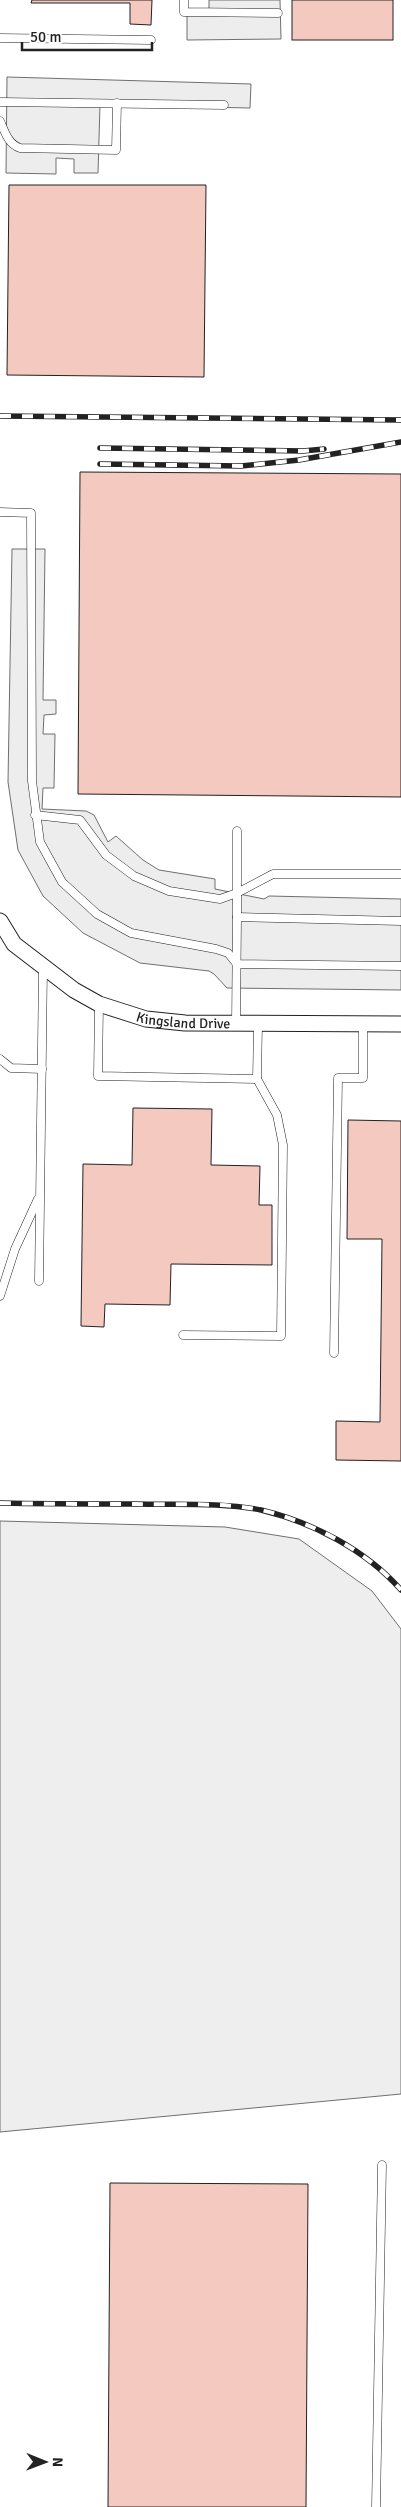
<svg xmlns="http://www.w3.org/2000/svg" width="401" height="2507" viewBox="0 0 401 2507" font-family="Signika,sans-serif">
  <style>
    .green { fill: #eee; stroke: #6f6f6f }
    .parking { fill: #ededed; stroke: #6f6f6f }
    .building { fill: #f3c9c0; stroke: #222 }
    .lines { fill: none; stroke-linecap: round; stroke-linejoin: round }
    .service-casing { stroke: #222; stroke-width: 9 }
    .minor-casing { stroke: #222; stroke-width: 17 }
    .service { stroke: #fff; stroke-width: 8 }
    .minor { stroke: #fff; stroke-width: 15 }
    .rail-casing { stroke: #222; stroke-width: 5.5 }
    .rail { stroke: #fff; stroke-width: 4; stroke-dasharray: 11; stroke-linecap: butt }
    .labels { text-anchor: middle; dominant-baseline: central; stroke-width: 4; stroke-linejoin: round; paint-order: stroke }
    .street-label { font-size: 14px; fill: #222; stroke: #fff }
  </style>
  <rect width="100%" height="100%" fill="#fff"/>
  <polygon class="green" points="0,1521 225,1527 299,1539 372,1591 401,1629 401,2094 0,2132"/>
  <g class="parking">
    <polygon points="209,0 280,0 281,39 187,40 187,10 209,10"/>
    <polygon points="7,77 251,84 250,108 100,105 98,173 74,173 74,159 56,158 56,174 6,173"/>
    <polygon points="12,549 45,549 43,700 56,700 56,714 44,715 43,734 55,734 54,788 43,788 42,809 86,811 94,815 108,842 116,836 143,860 159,870 215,879 215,889 264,899 269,896 401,899 401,990 227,988 214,974 209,971 140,963 83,933 43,896 18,850 8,782"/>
  </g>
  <g class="building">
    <polygon points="32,0 152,0 151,25 130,24 130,3 31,3"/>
    <rect x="292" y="0" width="101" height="40"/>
    <polygon points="9,185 206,185 204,377 7,375"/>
    <polygon points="80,472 401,474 401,797 78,794"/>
    <polygon points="133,1108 212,1109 211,1165 260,1166 259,1205 272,1205 272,1265 171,1264 170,1305 105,1304 104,1327 81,1326 83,1164 132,1165"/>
    <polygon points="348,1120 401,1121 401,1461 336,1460 336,1421 380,1422 382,1239 347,1239"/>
    <polygon points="110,2183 308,2184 306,2507 108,2507"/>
  </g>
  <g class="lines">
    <defs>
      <g id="service">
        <polyline points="184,0 184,12 278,13"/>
        <polyline points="0,38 151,40"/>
        <polyline points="0,102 224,105"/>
        <path d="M 0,121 C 5,132 8,144 20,148 L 116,150 L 117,103"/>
        <polyline points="0,512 31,513 32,781 40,842 62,882 97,914 131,933 216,949 228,953 237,964 401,966"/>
        <polyline points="35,815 80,820 106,855 134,876 169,891 220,899 237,893 273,874 401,874"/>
        <polyline points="237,917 237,831"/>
        <polyline points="99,1004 98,1076 257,1079 258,1024"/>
        <polyline points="236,1024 237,917 401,921"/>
        <polyline points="0,1059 11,1068 42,1069"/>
        <polyline points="39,1281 43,967"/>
        <polyline points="0,1296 15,1249 38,1199"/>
        <polyline points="183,1335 281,1336 283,1145 277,1115 257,1079"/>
        <polyline points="334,1353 338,1078 363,1078 363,1024"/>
        <polyline points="376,2507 382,2165"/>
      </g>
      <g id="minor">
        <path id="s1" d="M 0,921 L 14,944 L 74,990 L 99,1004 L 146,1019 L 185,1023 L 401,1024"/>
      </g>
    </defs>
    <use href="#service" class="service-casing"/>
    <use href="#minor" class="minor-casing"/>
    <use href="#service" class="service"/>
    <use href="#minor" class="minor"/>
    <defs>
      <g id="rail">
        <polyline points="0,416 401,420"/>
        <polyline points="100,448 303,451 324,449"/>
        <polyline points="100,464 241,466 299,460 401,442"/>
        <path d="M 0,1503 C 45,1504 91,1504 136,1504 C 177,1505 221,1502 261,1510 C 312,1522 366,1550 401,1590"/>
      </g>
    </defs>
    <use href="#rail" class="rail-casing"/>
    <use href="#rail" class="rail"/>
  </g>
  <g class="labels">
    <g class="street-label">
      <text stroke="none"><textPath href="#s1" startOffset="218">Kingsland Drive</textPath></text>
    </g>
  </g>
  <g transform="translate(45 2462) rotate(91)" stroke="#ffffff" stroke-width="4" paint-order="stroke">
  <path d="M0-4L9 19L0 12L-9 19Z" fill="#222222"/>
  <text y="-8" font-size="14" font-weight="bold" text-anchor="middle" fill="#222222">N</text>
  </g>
  <path d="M22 42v8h130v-8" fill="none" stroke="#222222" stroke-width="2.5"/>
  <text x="30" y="42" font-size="15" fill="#222222" stroke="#ffffff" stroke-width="4" paint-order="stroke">50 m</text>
</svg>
